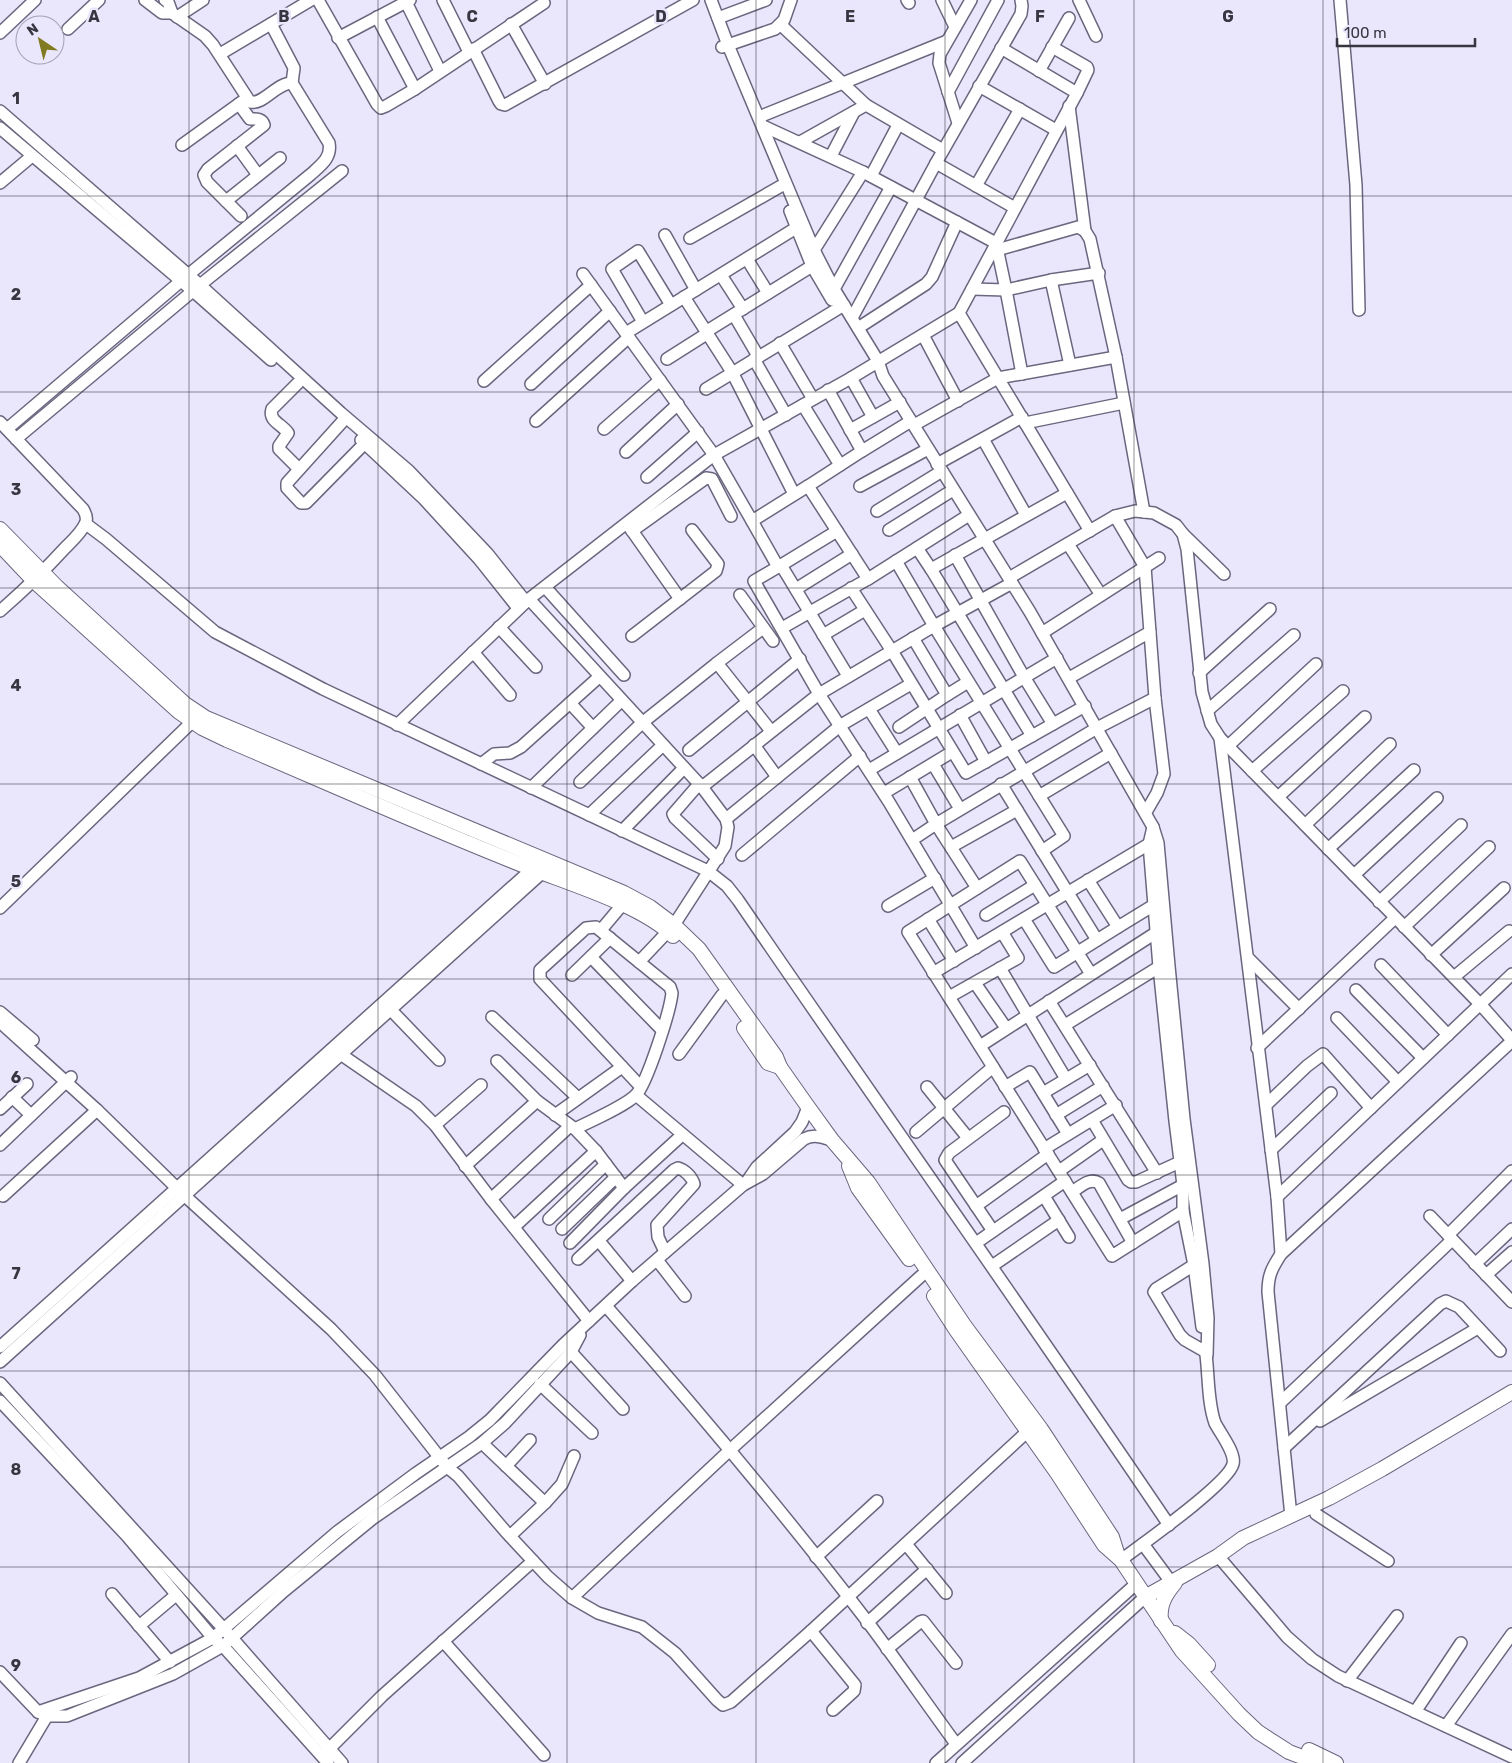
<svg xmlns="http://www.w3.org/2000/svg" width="1512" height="1763" viewBox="0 0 1512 1763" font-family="Rubik,sans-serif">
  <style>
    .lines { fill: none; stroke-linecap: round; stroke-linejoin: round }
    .minor-casing { stroke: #6a667e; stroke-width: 14 }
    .major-casing { stroke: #6a667e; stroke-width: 16 }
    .minor { stroke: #fff; stroke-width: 11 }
    .major { stroke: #fff; stroke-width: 14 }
    .grid { fill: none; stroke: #373540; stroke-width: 1; stroke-opacity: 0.55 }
    .grid-label { font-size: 16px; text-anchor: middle; font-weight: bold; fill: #373540; stroke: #eae7fd; stroke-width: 5; stroke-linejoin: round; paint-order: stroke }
  </style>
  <rect width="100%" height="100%" fill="#eae7fd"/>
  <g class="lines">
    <defs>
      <g id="minor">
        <polyline points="145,0 162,13 172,13"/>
        <polyline points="318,0 377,104 381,108 386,106 415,89 544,3"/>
        <polyline points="443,0 469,52"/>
        <polyline points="711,0 728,45 814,250 834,289 878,361 883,376 1030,612 1153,827 1158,843 1169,966 1184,1119 1203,1264 1208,1318 1207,1355"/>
        <polyline points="907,0 909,3"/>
        <polyline points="942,0 955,27"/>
        <polyline points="1079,0 1096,36"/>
        <polyline points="1340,0 1356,185 1359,310"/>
        <polyline points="406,2 440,71"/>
        <polyline points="177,17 203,0"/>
        <polyline points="377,17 415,89"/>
        <polyline points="718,18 766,0"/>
        <polyline points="271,24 294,68 292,83"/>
        <polyline points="511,24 545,84"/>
        <polyline points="781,25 866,105 943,150"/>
        <polyline points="68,29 99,0"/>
        <polyline points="0,33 35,0"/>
        <polyline points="338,38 410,0"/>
        <polyline points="722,47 775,29 784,20 791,0"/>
        <polyline points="1052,47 1087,67 1088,70 1077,93"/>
        <polyline points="473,49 499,101 501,104 505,105 693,0"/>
        <polyline points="220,54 311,0"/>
        <polyline points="1039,71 1069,18"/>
        <polyline points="979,86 1056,130"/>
        <polyline points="948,92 998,0"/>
        <path d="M 239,104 L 250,119 C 256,119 262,118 264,125 L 208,169 L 204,175 L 207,182 L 241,216"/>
        <polyline points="1069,106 1085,231"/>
        <polyline points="0,111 200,285 341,413 409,471 487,553 526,602"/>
        <polyline points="759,117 947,41"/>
        <polyline points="958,123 939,63 940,54 971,0"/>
        <polyline points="763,126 863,172 996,243 1006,290 1022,374"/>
        <polyline points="0,128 193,291 271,360"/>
        <polyline points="800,142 866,105"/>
        <polyline points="182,145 243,101"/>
        <polyline points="237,146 258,175"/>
        <polyline points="831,156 854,112"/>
        <polyline points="936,163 1015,208"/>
        <polyline points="871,176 898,125"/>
        <polyline points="0,183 32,156"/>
        <polyline points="976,186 1020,109"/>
        <polyline points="226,201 280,158"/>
        <polyline points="790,211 812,266 832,300"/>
        <polyline points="665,235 696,290"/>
        <polyline points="690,238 781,186"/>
        <polyline points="814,250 863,172"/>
        <polyline points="997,250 1078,227 1085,231 1090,239 1116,357 1144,512"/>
        <polyline points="747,259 768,293"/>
        <polyline points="583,274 714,455 752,521 808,486 868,579 969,515"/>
        <polyline points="721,275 743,309"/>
        <polyline points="1051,280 1070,365"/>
        <polyline points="834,289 891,187"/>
        <polyline points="972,289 1006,290 1051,280 1099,273"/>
        <polyline points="684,297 732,372 794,494"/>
        <polyline points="734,315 758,356"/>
        <polyline points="852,318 936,163 1021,14 1022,6 1021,0"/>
        <polyline points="643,322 612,269 638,251 671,305"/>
        <polyline points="858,328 926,284 932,277 957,222"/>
        <polyline points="707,331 812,266"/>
        <polyline points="626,333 796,228"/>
        <polyline points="923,335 958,401"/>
        <polyline points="780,343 813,399"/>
        <polyline points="667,359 708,333"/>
        <polyline points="754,359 786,415"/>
        <polyline points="851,378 873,417"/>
        <polyline points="484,381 591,285"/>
        <path d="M 298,383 L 272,409 C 268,421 282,424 288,433 L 279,446 L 279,449 L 299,469"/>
        <polyline points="531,384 610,311"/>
        <polyline points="706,389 844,305"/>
        <polyline points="828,390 862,451 911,421"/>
        <polyline points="803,405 840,465"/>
        <polyline points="536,421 629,337"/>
        <path d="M 0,422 L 83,509 C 86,514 88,519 85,524 C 81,533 72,541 65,548 C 44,571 23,591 0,611"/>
        <polyline points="342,422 287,483 287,488 301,503 306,503 365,443"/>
        <polyline points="1025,423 1124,403"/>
        <polyline points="914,425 998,378 959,313"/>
        <path d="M 7,429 L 188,275 L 310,175 C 320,166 332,158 329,143 L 292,83 C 276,83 264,105 250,102 L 213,45 L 205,36 L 172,13 L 168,2 L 165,0"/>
        <polyline points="604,429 660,380"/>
        <polyline points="850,430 900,402"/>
        <polyline points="16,439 200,285 342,171"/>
        <polyline points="983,439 1026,515"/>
        <polyline points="361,440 424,499 479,559 518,608"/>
        <polyline points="626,452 678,404"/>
        <polyline points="937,464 1022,417"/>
        <polyline points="647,477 698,432"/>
        <polyline points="808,486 862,451"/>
        <polyline points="860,486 928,449"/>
        <polyline points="877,511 942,471"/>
        <polyline points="1115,516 1145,567 1155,698 1164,774 1157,793 1146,812"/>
        <polyline points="752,521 778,567 754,581 819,694 889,802 976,948"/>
        <path d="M 86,524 L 106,539 L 215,632 L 323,689 L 708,871 L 727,886 L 738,900 C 881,1109 1027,1315 1169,1525"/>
        <polyline points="628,525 680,599"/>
        <polyline points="889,530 953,490"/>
        <polyline points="632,531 706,478 712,479 731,516"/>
        <polyline points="1090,531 998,378 1116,357"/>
        <polyline points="1183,534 1224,574"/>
        <polyline points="1068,544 1101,595"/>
        <polyline points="917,548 931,569 1032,736"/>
        <polyline points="955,555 1024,677 1053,724"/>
        <polyline points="896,561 934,626 1064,836 1042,851"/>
        <polyline points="781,565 848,676"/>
        <polyline points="778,567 837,531"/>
        <polyline points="931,569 1067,493"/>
        <polyline points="1009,578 1115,516 1135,511 1154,513 1176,525 1183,534 1187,549 1202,692 1211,724 1220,738 1480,1004 1512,1040"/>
        <polyline points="545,587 624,675"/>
        <polyline points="851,588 892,651 966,773 1085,706"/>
        <polyline points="796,589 852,554"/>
        <polyline points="740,595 773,641"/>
        <polyline points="529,599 702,787 819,694 934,626 1012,583"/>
        <polyline points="499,627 536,667"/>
        <polyline points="763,628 717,663 771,731"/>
        <polyline points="782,628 868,579"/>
        <polyline points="1042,633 1159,558"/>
        <polyline points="823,635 865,610"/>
        <polyline points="632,636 716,571 718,564 692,530"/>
        <polyline points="913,638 947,695 968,682"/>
        <polyline points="473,652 510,695"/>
        <polyline points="1199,673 1270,609"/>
        <polyline points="1069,678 1150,632"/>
        <polyline points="570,703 593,728"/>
        <polyline points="869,709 897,753"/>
        <polyline points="1207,711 1294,635"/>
        <polyline points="960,715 986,762"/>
        <polyline points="397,725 529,599 714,455 851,378 959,313 1077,93 1001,48"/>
        <polyline points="899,727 947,695"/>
        <polyline points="1220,738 1277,1197 1281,1254"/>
        <polyline points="754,745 777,777"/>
        <polyline points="1228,746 1316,664"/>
        <polyline points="689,750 800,659"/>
        <polyline points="481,764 494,754 510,753 521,747 599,677"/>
        <polyline points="933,764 960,809"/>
        <polyline points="869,770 1057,658"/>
        <polyline points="1252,771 1343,691"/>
        <polyline points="910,777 936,824 1097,728 1155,698"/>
        <polyline points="580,782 642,723 717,663"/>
        <polyline points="699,784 673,814 675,818 718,859"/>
        <polyline points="1001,784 1097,940"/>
        <polyline points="531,788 621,701"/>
        <polyline points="884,793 952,752"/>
        <polyline points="1039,796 1111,753"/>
        <polyline points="1278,797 1365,717"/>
        <polyline points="589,815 663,745"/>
        <polyline points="726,819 841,725 911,684"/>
        <polyline points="1305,825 1390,744"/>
        <polyline points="1153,827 1149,844 1159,967 1175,1121 1183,1185 1183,1211 1194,1265 1202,1327"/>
        <polyline points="622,831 684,768"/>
        <polyline points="912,840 936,824 977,888"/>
        <polyline points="951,847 1017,810"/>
        <polyline points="1328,849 1414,770"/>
        <polyline points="742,855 860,756"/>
        <polyline points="1354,875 1437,798"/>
        <polyline points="1379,902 1461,825"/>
        <polyline points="888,906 935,878"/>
        <polyline points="0,908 193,721"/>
        <polyline points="986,915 1035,885"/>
        <polyline points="928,919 954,961"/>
        <polyline points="1024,919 1054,967 1118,927 1088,880"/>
        <polyline points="1118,927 1154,905"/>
        <polyline points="1404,927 1489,847"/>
        <polyline points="601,930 622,905"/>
        <polyline points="1431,955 1504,888"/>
        <polyline points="591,957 662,1030"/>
        <polyline points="1248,958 1299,1009"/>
        <polyline points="639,962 674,925 725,846 728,827 726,819 702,787"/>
        <polyline points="1381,965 1448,1035"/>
        <polyline points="1000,968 1066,1079"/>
        <polyline points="933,973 1149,844"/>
        <polyline points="1091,974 1020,861 908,932 1112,1256 1183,1211"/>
        <polyline points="572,975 610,938"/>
        <polyline points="1454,977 1509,931"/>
        <polyline points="975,983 1006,1028"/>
        <polyline points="1356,990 1423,1058"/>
        <polyline points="949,997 1018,958 1002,932"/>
        <polyline points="1049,1001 1157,1173"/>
        <polyline points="391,1010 439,1060"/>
        <polyline points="0,1012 33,1040"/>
        <polyline points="492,1017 578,1098"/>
        <polyline points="1337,1018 1398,1082"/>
        <polyline points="0,1022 97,1110 185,1196 331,1329 375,1375 447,1467 458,1476 506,1532 548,1577 572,1598 598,1613 642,1627 675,1653 717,1700 723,1705 731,1702 811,1631 1028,1431"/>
        <polyline points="1065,1025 1159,967"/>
        <polyline points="980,1046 1157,932"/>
        <polyline points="1257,1048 1395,918"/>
        <polyline points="336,1051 416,1106 435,1125 491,1199 589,1321"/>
        <polyline points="679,1054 722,995"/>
        <polyline points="497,1061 537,1101 575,1129 596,1151 624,1188"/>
        <polyline points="927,1087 968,1138"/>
        <polyline points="1005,1087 1030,1072 1068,1134"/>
        <polyline points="1043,1093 1090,1065"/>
        <polyline points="636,1095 743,1185"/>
        <polyline points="12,1097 31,1115"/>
        <polyline points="1266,1105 1307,1066 1323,1054 1371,1108"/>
        <polyline points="0,1109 27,1084"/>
        <polyline points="555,1115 622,1067"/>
        <polyline points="1056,1115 1103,1086"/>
        <polyline points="1092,1120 1128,1180 1131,1182 1136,1182 1180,1162"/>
        <polyline points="435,1125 481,1085"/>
        <path d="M 575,1129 C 590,1121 624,1107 636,1095 C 647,1083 670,1012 672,993 L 670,987 L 596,927 L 586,928 L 540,970 L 540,979 L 641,1087"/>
        <polyline points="916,1132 993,1067"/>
        <polyline points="0,1145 71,1077"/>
        <polyline points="1044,1149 1116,1105"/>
        <polyline points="1271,1150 1331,1093"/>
        <polyline points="465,1166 537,1101"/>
        <polyline points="1059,1171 1103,1140"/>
        <polyline points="748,1180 757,1167 795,1132 802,1122 808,1107"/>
        <path d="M 1072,1192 C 1080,1187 1090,1177 1099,1183 L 1133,1243"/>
        <polyline points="3,1196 97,1110"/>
        <polyline points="1044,1196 1069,1237"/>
        <polyline points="1277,1197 1512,974"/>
        <polyline points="491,1199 570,1126"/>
        <polyline points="976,1206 1048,1154"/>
        <polyline points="1430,1216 1512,1302"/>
        <polyline points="549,1219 606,1164"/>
        <polyline points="1120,1219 1183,1185"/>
        <polyline points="514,1227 596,1151"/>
        <polyline points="562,1229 616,1177"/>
        <polyline points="993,1231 945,1160 949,1153 1004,1112"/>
        <polyline points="1448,1235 1512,1171"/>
        <polyline points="599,1241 632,1281"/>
        <polyline points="570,1243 624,1188 682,1135"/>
        <polyline points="976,1243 1065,1181"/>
        <path d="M 578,1259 L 674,1170 L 678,1168 C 685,1170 692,1177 694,1184 L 657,1225 L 658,1237 L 665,1252"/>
        <polyline points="657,1260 685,1296"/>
        <polyline points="1475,1264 1512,1229"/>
        <polyline points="1194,1265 1156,1289 1154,1292 1180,1335 1185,1340 1206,1352"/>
        <polyline points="992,1266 1059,1220"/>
        <polyline points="1486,1275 1512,1252"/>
        <path d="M 606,1306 C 696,1408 784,1513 867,1621 C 897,1661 926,1703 956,1744"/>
        <polyline points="0,1347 532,869"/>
        <polyline points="571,1352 623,1409"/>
        <polyline points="0,1362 543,872"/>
        <polyline points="0,1383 232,1638 342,1763"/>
        <polyline points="540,1384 592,1433"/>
        <polyline points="0,1401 127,1536 213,1638 223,1646 328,1763"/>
        <polyline points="1280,1403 1452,1240"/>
        <polyline points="1320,1421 1478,1328"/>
        <polyline points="482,1443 545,1503"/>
        <polyline points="1284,1448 1440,1304 1446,1301 1459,1307 1500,1351"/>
        <polyline points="506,1466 530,1440"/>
        <polyline points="1316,1514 1388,1561"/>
        <path d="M 1291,1516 L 1268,1292 C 1268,1275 1272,1268 1281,1254 L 1512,1041"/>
        <polyline points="510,1536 545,1503 562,1484 574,1456"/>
        <polyline points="906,1544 946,1593"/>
        <polyline points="1143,1544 1171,1582"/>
        <polyline points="1218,1556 1287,1637 1312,1659 1338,1676 1512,1757"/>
        <polyline points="816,1557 877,1501"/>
        <path d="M 1121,1560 C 1141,1545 1228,1484 1233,1464 C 1236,1453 1220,1433 1215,1423 C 1207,1401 1209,1371 1205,1347"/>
        <polyline points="112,1594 170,1662"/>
        <polyline points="572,1598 730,1450 921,1276"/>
        <polyline points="867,1623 927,1569"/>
        <polyline points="139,1626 176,1595"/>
        <polyline points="811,1631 855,1685 854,1691 833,1710"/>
        <polyline points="443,1641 544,1755"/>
        <polyline points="887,1649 920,1622 923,1621 956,1663"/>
        <polyline points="0,1672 38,1712 47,1716 67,1716 173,1674 223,1646 284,1591 372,1519 482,1443 505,1423 571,1352 580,1335"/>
        <polyline points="1347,1681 1397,1616"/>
        <path d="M 38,1712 L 139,1678 L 213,1638 L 337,1532 L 415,1474 L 469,1437 L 490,1420 L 563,1345 L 632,1281 L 743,1185 L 763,1174 L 804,1139 C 814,1134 822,1137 832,1140"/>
        <polyline points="1415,1712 1461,1643"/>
        <polyline points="1446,1726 1512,1634"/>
        <polyline points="325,1753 382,1696 533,1561"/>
        <polyline points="19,1763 47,1716"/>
        <polyline points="936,1763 1137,1583"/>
        <polyline points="962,1763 1145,1597"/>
      </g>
      <g id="major">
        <polyline points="0,529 57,587 185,704 206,718 624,893 650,907 674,925 699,949 776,1057 780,1067 806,1104 832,1140 868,1182 964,1325 1041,1429 1112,1537 1118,1556"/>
        <path d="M 0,545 L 34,581 L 179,712 L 202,728 L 227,740 C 328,783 428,828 530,868 C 571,884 643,906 673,936"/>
        <polyline points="744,1028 768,1063 780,1067"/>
        <polyline points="849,1166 858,1188 909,1259"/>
        <polyline points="934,1296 956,1330 1057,1473 1104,1545 1121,1560 1182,1651 1239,1714 1258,1732 1289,1752 1318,1763"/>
        <polyline points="1145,1597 1218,1556 1243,1538 1329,1498 1382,1469 1512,1392"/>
        <path d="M 1161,1621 C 1159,1605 1165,1595 1175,1583"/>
        <polyline points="1175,1633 1189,1644 1208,1665"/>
        <polyline points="1309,1750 1336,1763"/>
      </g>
    </defs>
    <use href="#minor" class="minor-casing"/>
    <use href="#major" class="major-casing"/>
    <use href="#minor" class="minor"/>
    <use href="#major" class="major"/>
  </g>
  <path class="grid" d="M 189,0 L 189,1763M 378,0 L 378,1763M 567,0 L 567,1763M 756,0 L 756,1763M 945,0 L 945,1763M 1134,0 L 1134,1763M 1323,0 L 1323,1763M 0,196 L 1512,196M 0,392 L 1512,392M 0,588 L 1512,588M 0,784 L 1512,784M 0,979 L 1512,979M 0,1175 L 1512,1175M 0,1371 L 1512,1371M 0,1567 L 1512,1567"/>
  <g class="grid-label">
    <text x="94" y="22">A</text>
    <text x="284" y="22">B</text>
    <text x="472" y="22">C</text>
    <text x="661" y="22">D</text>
    <text x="850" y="22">E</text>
    <text x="1040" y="22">F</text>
    <text x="1228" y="22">G</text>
    <text x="16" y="104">1</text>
    <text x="16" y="300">2</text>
    <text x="16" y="495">3</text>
    <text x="16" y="691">4</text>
    <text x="16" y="887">5</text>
    <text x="16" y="1083">6</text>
    <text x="16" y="1279">7</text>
    <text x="16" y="1475">8</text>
    <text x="16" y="1671">9</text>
  </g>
  <g transform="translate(40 40) rotate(325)"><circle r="24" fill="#eae7fd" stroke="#a2a0b1"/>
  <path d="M0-4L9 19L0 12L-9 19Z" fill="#807a20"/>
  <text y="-8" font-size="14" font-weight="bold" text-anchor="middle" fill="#373540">N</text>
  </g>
  <path d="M1337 38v8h138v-8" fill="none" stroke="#373540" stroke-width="2.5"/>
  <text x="1344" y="38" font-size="15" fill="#373540" stroke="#eae7fd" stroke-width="4" paint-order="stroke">100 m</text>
</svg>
